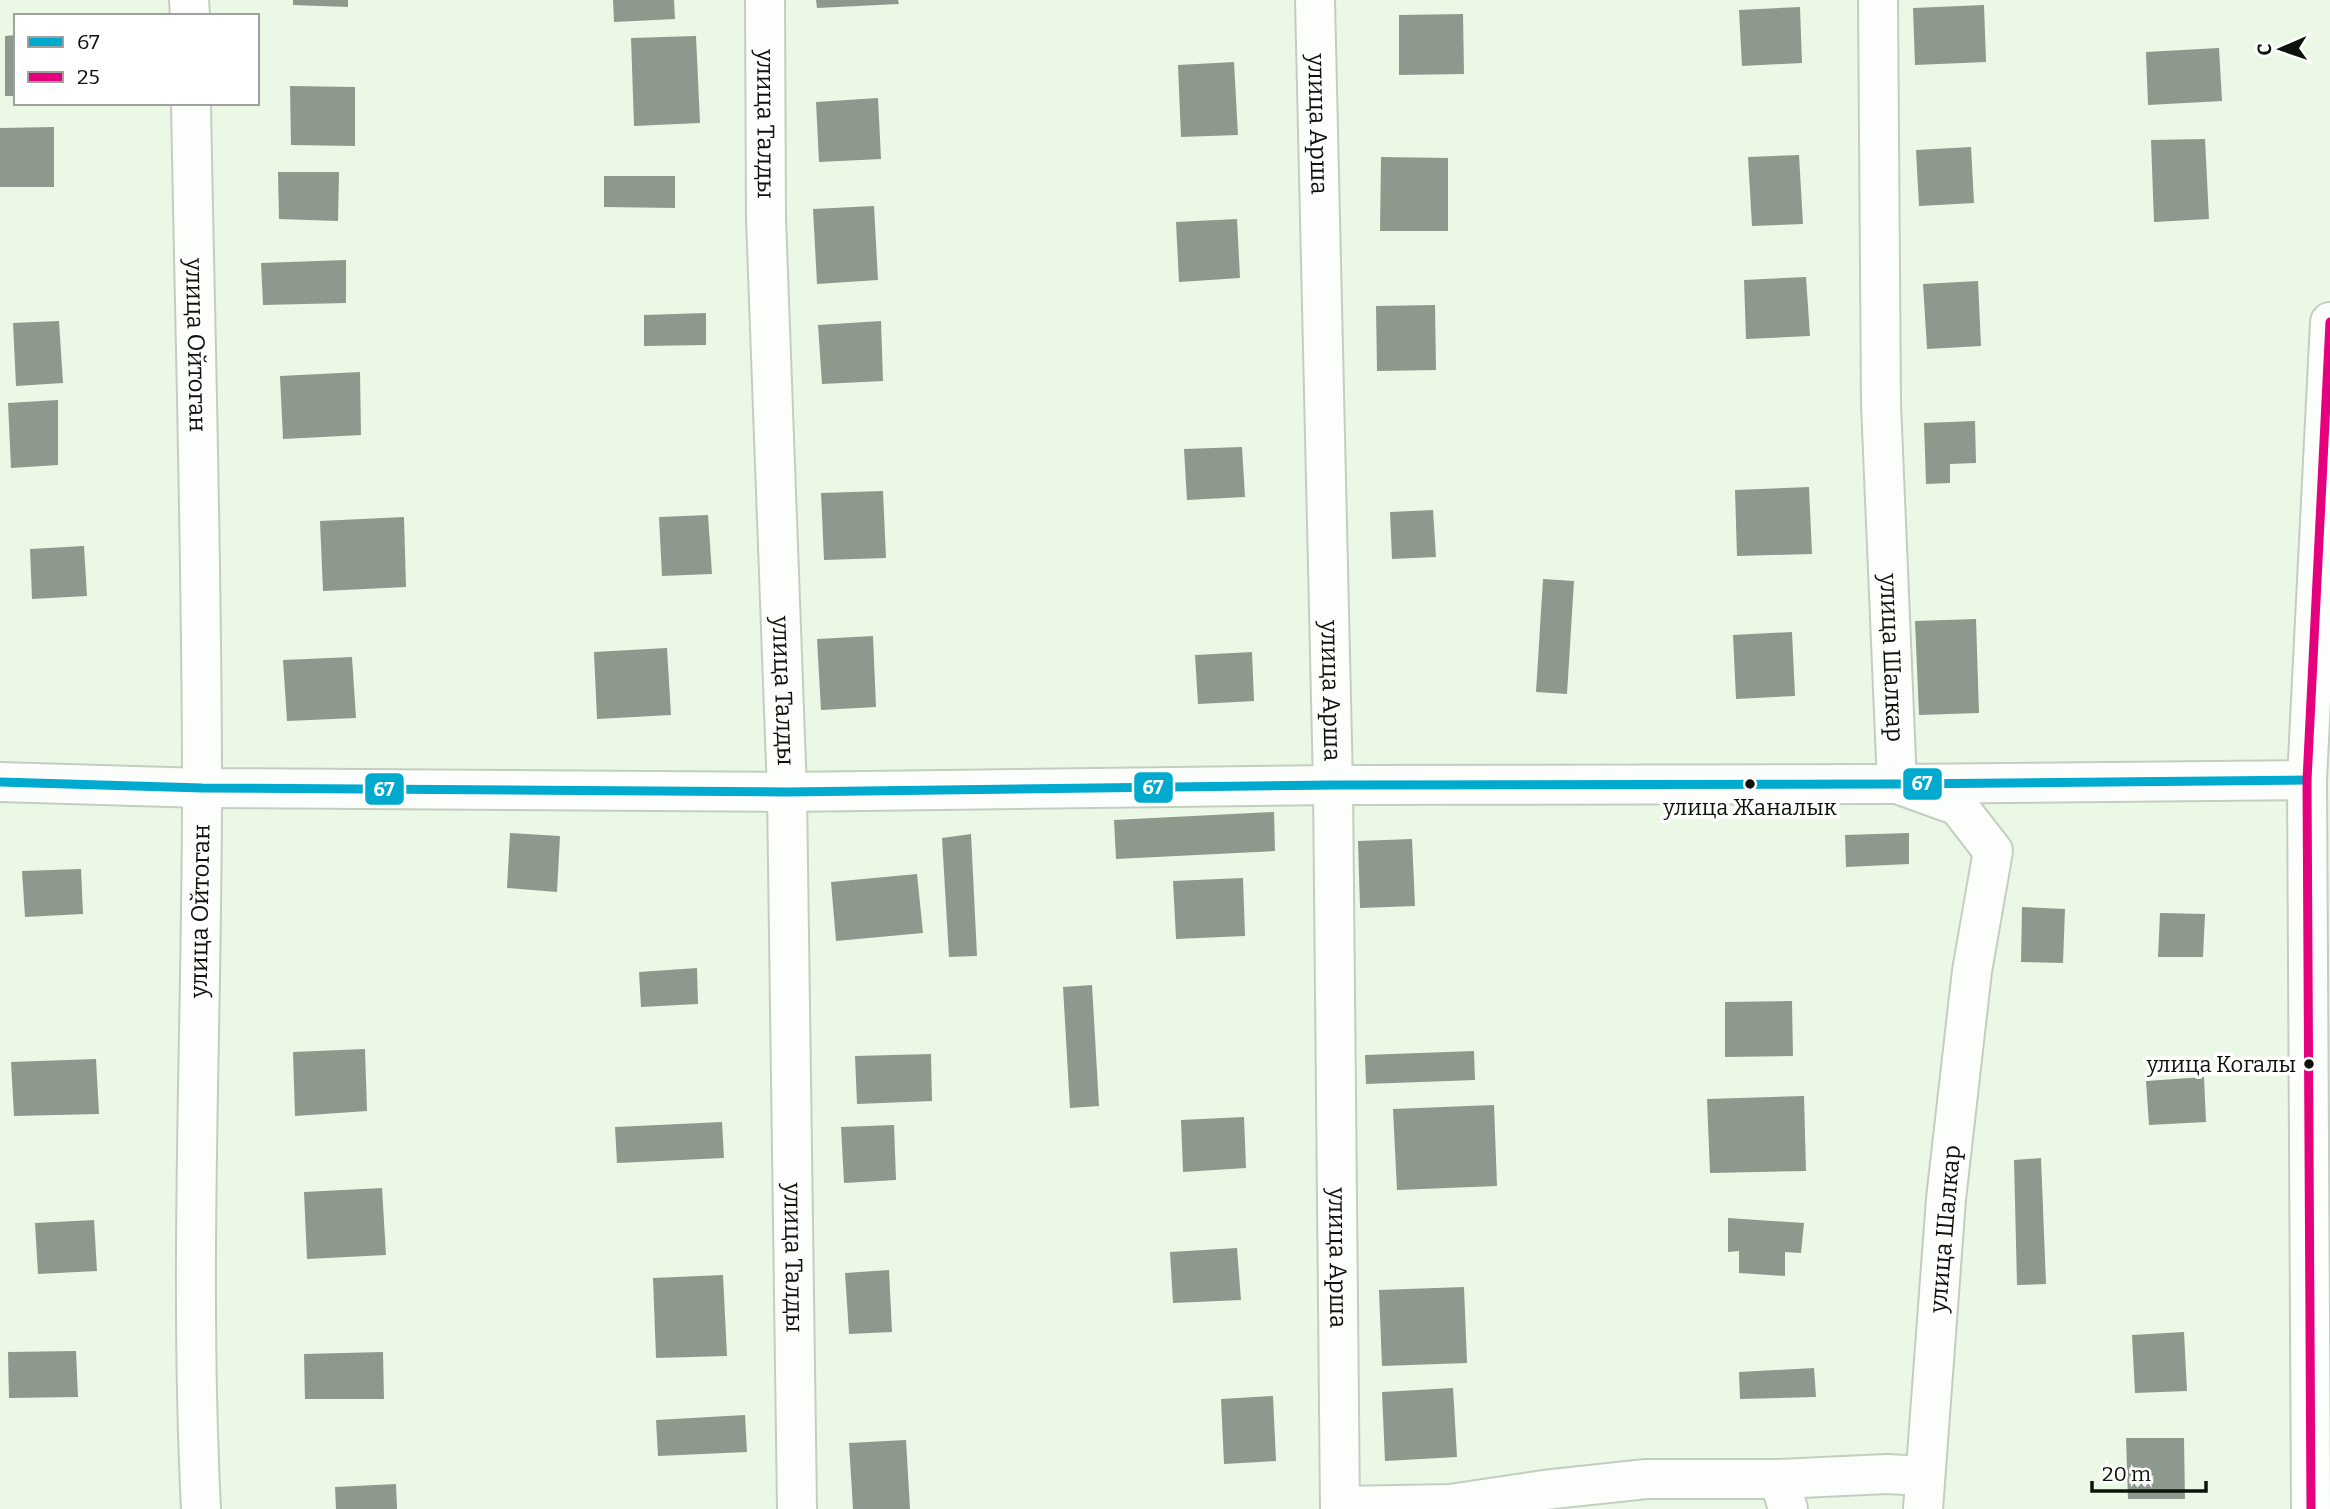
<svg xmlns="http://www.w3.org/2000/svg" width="2330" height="1509" viewBox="0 0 2330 1509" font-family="Bitter,serif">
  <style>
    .building { fill: #8d998d }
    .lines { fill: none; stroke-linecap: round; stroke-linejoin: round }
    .minor-casing { stroke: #c4cec0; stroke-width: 42 }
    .minor { stroke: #fcfefb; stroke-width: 38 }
    .bus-1-casing { stroke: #fff; stroke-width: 14 }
    .bus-2-casing { stroke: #fff; stroke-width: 14 }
    .bus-1 { stroke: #00a9ce; stroke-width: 9 }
    .bus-2 { stroke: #e5007d; stroke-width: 9 }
    .bus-dot { fill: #0c1309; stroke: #fff; stroke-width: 2.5 }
    .labels { text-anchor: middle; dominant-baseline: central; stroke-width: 7; stroke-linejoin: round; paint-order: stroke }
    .bus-label { font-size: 22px; fill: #0c1309; stroke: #fff }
    .street-label { font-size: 24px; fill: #0c1309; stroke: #fff }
    .line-badge { stroke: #fff; stroke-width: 2.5 }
    .badge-label { font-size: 19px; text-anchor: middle; font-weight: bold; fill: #fff }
  </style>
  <rect width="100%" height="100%" fill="#ecf8e6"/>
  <g class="building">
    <polygon points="293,0 348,0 348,7 293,5"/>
    <polygon points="613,0 674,0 675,19 614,22"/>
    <polygon points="816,0 898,0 899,4 817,8"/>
    <polygon points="1984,5 1986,62 1915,65 1913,8"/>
    <polygon points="1800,7 1802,63 1742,66 1739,10"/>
    <polygon points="1463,14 1464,74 1399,75 1399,15"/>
    <polygon points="16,35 16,96 5,96 5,36"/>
    <polygon points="696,36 700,123 634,126 631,38"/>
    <polygon points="2219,48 2222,101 2148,105 2146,52"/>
    <polygon points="1234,62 1238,135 1181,137 1178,65"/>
    <polygon points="290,86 355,87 355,146 291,145"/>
    <polygon points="878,98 881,159 819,162 816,102"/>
    <polygon points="54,127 54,187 0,187 0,128"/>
    <polygon points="2205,139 2209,219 2154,222 2151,140"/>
    <polygon points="1971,147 1974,203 1919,206 1916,150"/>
    <polygon points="1799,155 1803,224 1752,226 1748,157"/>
    <polygon points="1381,157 1448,158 1448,231 1380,231"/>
    <polygon points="278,172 339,172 338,221 279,219"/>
    <polygon points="604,176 675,176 675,208 604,207"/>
    <polygon points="874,206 878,280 817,284 813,209"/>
    <polygon points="1237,219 1240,278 1179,282 1176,222"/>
    <polygon points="346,260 346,303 263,305 261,263"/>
    <polygon points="1806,277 1810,336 1746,339 1744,280"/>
    <polygon points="1978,281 1981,346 1927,349 1923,284"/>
    <polygon points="1435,305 1436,370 1377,371 1376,306"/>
    <polygon points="706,313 706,345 644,346 644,315"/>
    <polygon points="59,321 63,383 16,386 13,323"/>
    <polygon points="881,321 883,381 822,384 818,325"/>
    <polygon points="360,372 361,435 283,439 280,376"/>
    <polygon points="58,400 58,465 11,468 8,403"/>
    <polygon points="1975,421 1976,463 1950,464 1950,483 1926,484 1924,423"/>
    <polygon points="1242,447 1245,497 1187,500 1184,449"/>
    <polygon points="1809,487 1812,554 1737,556 1735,490"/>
    <polygon points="883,491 886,558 824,560 821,493"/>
    <polygon points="1433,510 1436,557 1392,559 1390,512"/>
    <polygon points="708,515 712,574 662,576 659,517"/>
    <polygon points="404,517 406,587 323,591 320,521"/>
    <polygon points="84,546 87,596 32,599 30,549"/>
    <polygon points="1543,579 1574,581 1567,694 1536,692"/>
    <polygon points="1976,619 1979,713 1919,715 1915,621"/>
    <polygon points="1792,632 1795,696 1736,699 1733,635"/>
    <polygon points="873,636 876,707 821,710 817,639"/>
    <polygon points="667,648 671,715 597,719 594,652"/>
    <polygon points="1252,652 1254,701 1198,704 1195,655"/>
    <polygon points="352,657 356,718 287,721 283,660"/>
    <polygon points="1274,812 1275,851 1116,859 1114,820"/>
    <polygon points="510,833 560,836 557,892 507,888"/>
    <polygon points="1909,833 1909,864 1846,867 1845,835"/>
    <polygon points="971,834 977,956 949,957 942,838"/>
    <polygon points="1412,839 1415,906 1360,908 1358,841"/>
    <polygon points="81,869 83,914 25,917 22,871"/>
    <polygon points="917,874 923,933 836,941 831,882"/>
    <polygon points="1243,878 1245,936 1176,939 1173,881"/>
    <polygon points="2022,907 2065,909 2063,963 2021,962"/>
    <polygon points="2160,913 2205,914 2203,957 2158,957"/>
    <polygon points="697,968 698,1004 641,1007 639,972"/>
    <polygon points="1092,985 1099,1106 1070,1108 1063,987"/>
    <polygon points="1792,1001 1793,1056 1725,1057 1725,1002"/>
    <polygon points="365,1049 367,1111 295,1116 293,1052"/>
    <polygon points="1474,1051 1475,1080 1366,1084 1365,1055"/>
    <polygon points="931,1054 932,1101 857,1104 855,1056"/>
    <polygon points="96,1059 99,1114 14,1116 11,1062"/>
    <polygon points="2204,1077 2206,1122 2149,1125 2146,1081"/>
    <polygon points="1804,1096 1806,1171 1710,1173 1707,1099"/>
    <polygon points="1494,1105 1497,1186 1397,1190 1393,1109"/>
    <polygon points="1244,1117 1246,1168 1183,1172 1181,1120"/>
    <polygon points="722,1122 724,1158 617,1163 615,1127"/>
    <polygon points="894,1125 896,1180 844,1183 841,1127"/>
    <polygon points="2041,1158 2046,1284 2017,1285 2014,1160"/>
    <polygon points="382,1188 386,1255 307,1259 304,1192"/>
    <polygon points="1728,1218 1804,1223 1801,1253 1785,1252 1785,1276 1739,1273 1739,1251 1728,1252"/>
    <polygon points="94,1220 97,1271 38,1274 35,1223"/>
    <polygon points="1237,1248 1241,1300 1173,1303 1170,1252"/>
    <polygon points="889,1270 892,1332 849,1334 845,1273"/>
    <polygon points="723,1275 727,1356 656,1358 653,1278"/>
    <polygon points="1464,1287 1467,1363 1382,1366 1379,1290"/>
    <polygon points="2184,1332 2187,1391 2135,1393 2132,1335"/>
    <polygon points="76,1351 78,1397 9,1398 8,1352"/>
    <polygon points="383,1352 384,1399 305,1399 304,1354"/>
    <polygon points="1814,1368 1816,1397 1740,1399 1739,1372"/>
    <polygon points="1453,1388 1457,1457 1385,1461 1382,1392"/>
    <polygon points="1273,1396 1276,1461 1224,1464 1221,1399"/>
    <polygon points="745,1415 747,1452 658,1456 656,1420"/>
    <polygon points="2126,1438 2184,1438 2185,1499 2128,1499"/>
    <polygon points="906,1440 910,1509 853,1509 849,1443"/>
    <polygon points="396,1484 397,1509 336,1509 335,1487"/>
  </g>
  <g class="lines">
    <defs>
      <g id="minor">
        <polyline points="189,0 190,16"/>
        <path id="s1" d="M 765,0 L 766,219 L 787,792 L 797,1509"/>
        <path id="s2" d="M 1315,0 L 1333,785 L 1340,1509"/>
        <path id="s3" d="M 1878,0 L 1881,404 L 1897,784 L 1958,806 L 1993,851 L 1972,971 L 1946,1199 L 1923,1509"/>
        <path id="s4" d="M 191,103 C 195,332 202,560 202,788 C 202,1029 189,1269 201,1509"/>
        <polyline points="0,782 202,788 787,792 1333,785 1897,784 2307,780"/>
        <polyline points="1779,1479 1887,1474 1925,1476"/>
        <polyline points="1340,1506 1450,1504 1544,1490 1646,1479 1779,1479 1788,1509"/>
        <polyline points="2311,1509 2307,780 2330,322"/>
      </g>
    </defs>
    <use href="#minor" class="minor-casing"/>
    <use href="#minor" class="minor"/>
    <defs>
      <polyline id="bus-1" points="0,782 202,788 787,792 1333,785 1897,784 2307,780"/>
      <polyline id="bus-2" points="2311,1509 2307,780 2330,322"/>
    </defs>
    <use href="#bus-1" class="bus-1-casing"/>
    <use href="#bus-2" class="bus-2-casing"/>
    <use href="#bus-1" class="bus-1"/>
    <use href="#bus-2" class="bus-2"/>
  </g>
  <g class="bus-dot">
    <circle cx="1750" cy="784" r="6"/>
    <circle cx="2309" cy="1064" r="6"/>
  </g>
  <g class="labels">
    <g class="bus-label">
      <text x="1750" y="807">улица Жаналык</text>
      <text x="2296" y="1064" text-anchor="end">улица Когалы</text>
    </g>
    <g class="street-label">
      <text stroke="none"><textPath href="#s1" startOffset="124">улица Талды</textPath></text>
      <text stroke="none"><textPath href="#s2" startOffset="124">улица Арша</textPath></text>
      <text stroke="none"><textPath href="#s4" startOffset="242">улица Ойтоган</textPath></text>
      <text stroke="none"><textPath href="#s3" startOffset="658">улица Шалкар</textPath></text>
      <text stroke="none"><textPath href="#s1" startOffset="691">улица Талды</textPath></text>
      <text stroke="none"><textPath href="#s2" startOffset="691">улица Арша</textPath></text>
      <text transform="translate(200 911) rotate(-89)">улица Ойтоган</text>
      <text transform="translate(1945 1229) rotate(-85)">улица Шалкар</text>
      <text stroke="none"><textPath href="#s1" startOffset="1258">улица Талды</textPath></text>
      <text stroke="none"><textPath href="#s2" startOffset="1258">улица Арша</textPath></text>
    </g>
  </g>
  <g class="line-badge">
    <rect x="1902" y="767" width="41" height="34" rx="7" fill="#00a9ce"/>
    <rect x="1133" y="771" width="41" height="33" rx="7" fill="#00a9ce"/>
    <rect x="364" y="772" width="41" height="34" rx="7" fill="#00a9ce"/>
  </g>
  <g class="badge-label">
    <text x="1922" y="790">67</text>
    <text x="1153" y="794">67</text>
    <text x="384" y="796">67</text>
  </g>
  <rect x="14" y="14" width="245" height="91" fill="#ffffff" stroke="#9ea19d" stroke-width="2"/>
  <rect x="28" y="37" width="35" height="10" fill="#00a9ce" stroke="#9ea19d" stroke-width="2"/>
  <text x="77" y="49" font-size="21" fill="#0c1309">67</text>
  <rect x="28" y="72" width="35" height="10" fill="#e5007d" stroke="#9ea19d" stroke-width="2"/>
  <text x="77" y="84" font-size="21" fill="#0c1309">25</text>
  <g transform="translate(2281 49) rotate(268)" stroke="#ffffff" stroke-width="5" paint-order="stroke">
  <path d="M0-5L12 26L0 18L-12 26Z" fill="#0c1309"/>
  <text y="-10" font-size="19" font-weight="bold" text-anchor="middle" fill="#0c1309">С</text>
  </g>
  <path d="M2092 1481v10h114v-10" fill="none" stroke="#0c1309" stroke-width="3.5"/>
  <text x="2102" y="1481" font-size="21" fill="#0c1309" stroke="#ffffff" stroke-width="5" paint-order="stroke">20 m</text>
</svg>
